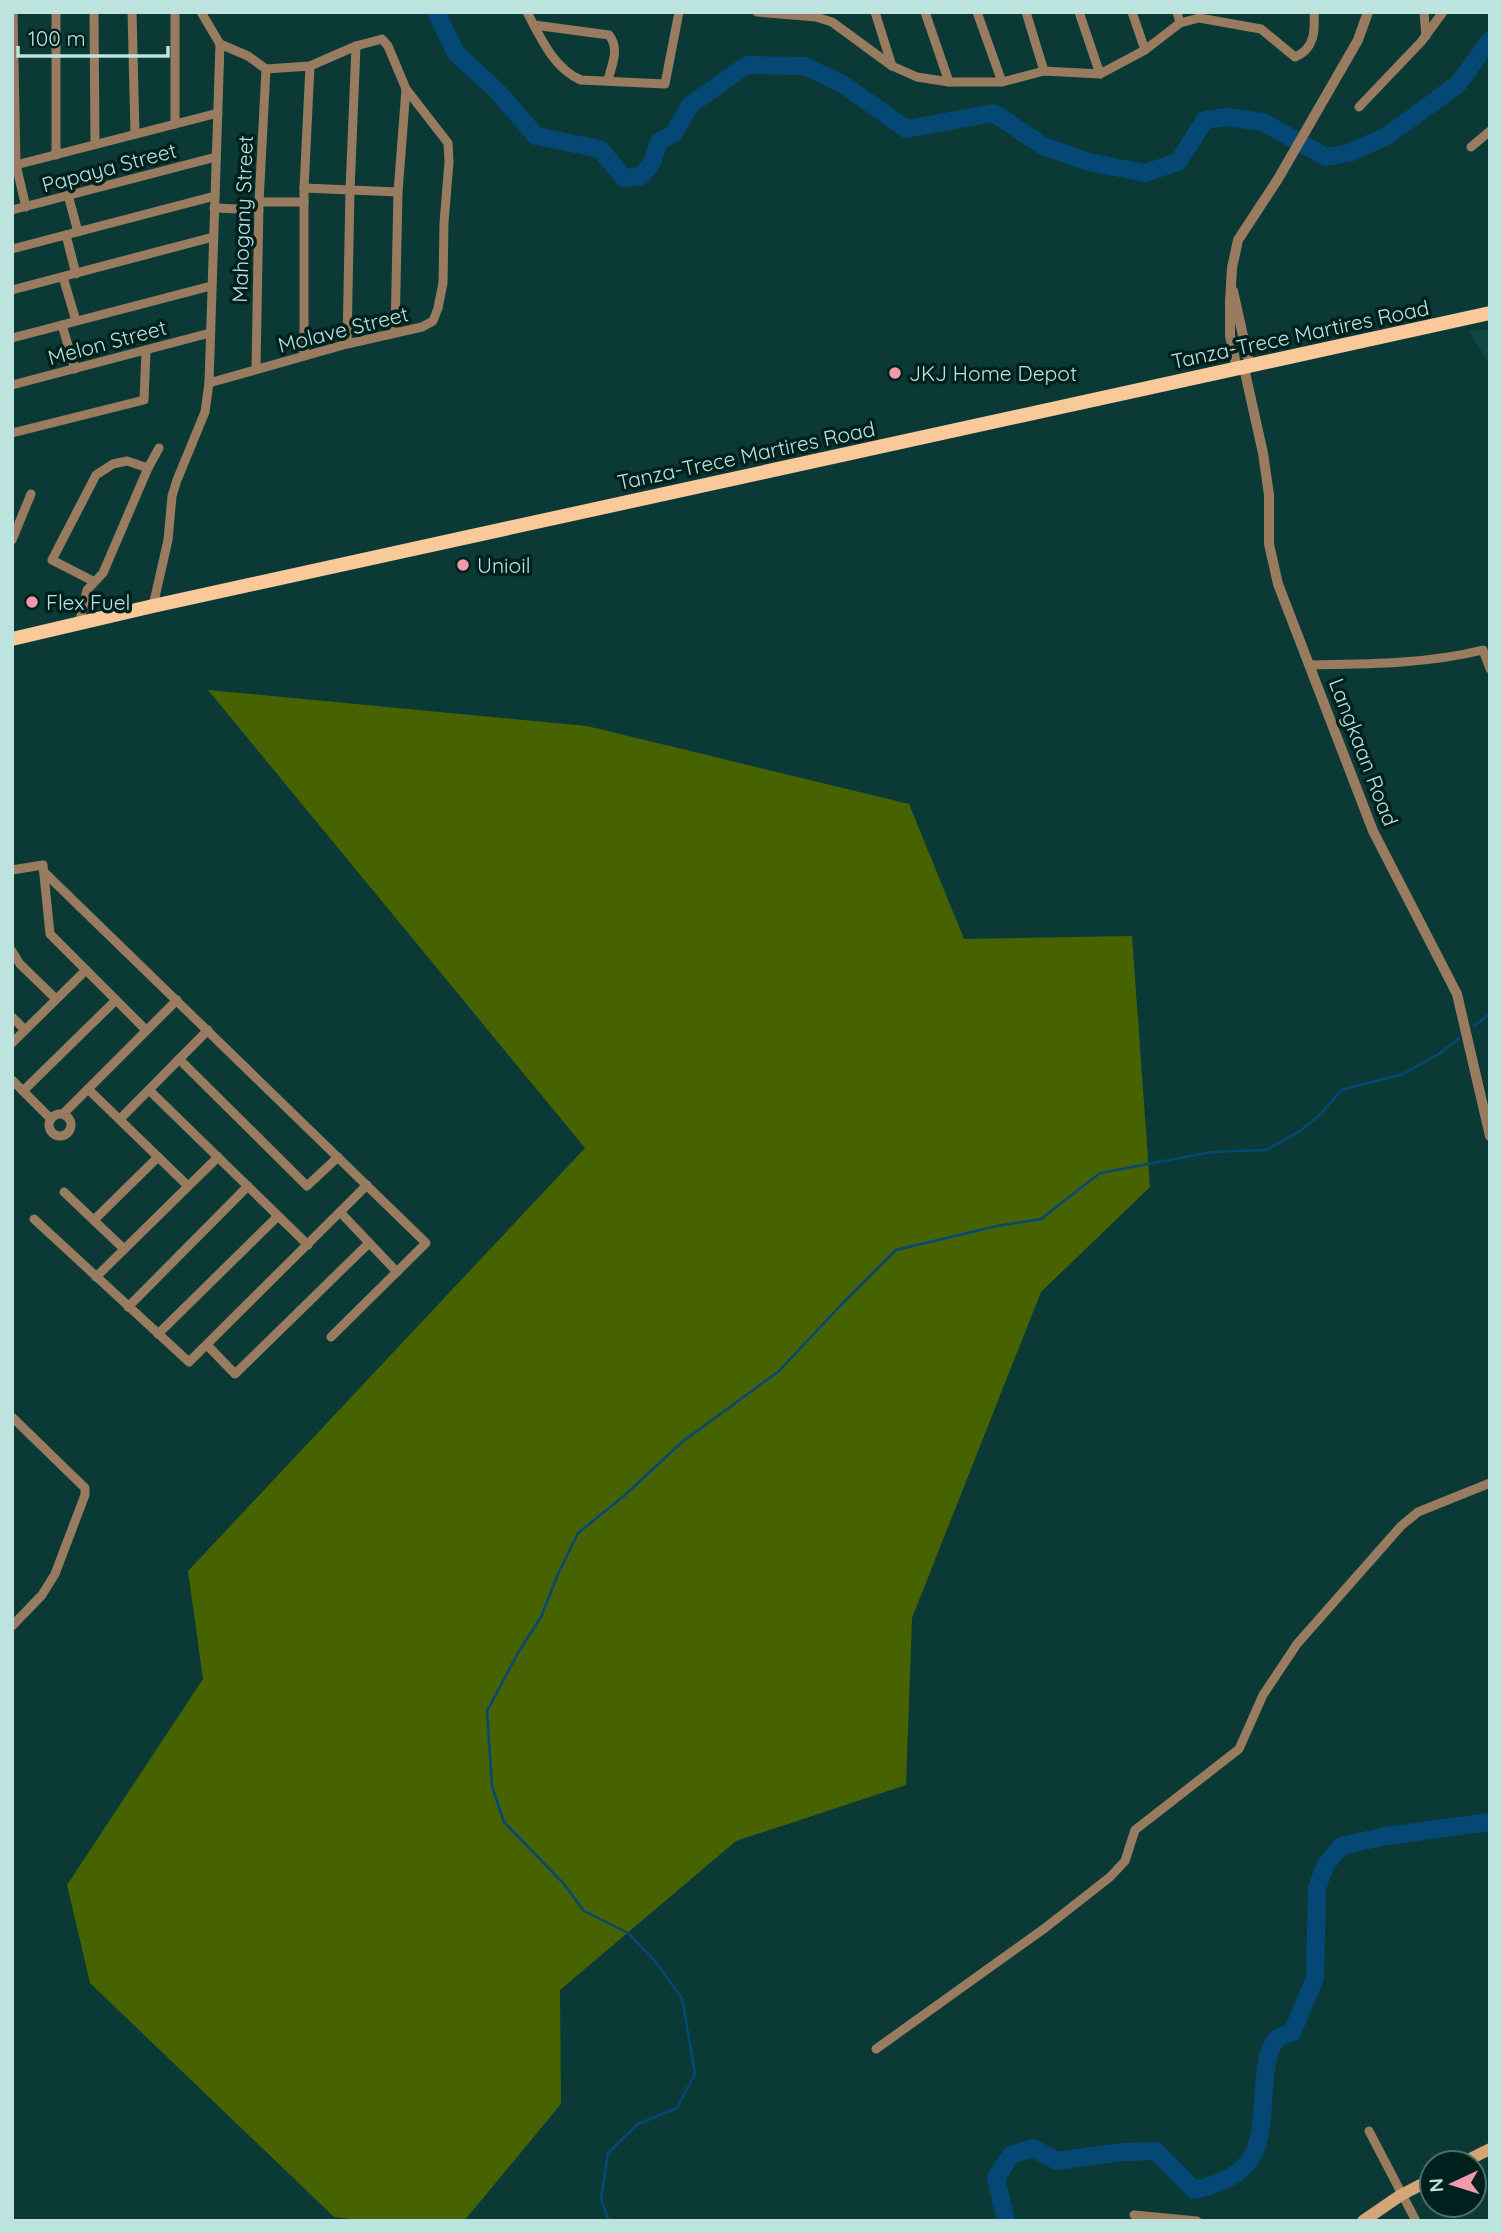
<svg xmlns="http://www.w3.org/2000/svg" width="1502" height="2233" viewBox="0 0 1502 2233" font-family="Quicksand,sans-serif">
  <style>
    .built { fill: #104742 }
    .green { fill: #476200 }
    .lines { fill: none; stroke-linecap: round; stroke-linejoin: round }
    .stream { stroke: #054875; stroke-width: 2.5 }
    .river { stroke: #054875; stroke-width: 18 }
    .minor { stroke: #997c60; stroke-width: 9 }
    .tertiary { stroke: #997c60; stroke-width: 10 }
    .secondary { stroke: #d4a677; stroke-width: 12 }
    .primary { stroke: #f9c999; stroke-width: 14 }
    .poi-dot { fill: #f29aad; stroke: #00201d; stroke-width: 2.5 }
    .labels { text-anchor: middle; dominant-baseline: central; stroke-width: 7; stroke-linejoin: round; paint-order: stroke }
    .street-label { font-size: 21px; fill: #bce3dd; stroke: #00201d }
    .poi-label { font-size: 21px; fill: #bce3dd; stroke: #00201d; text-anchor: start }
  </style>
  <rect width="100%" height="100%" fill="#0b3a36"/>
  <polygon class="built" points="1490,329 1490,365 1469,331"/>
  <polygon class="green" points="208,690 587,726 909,804 964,939 1132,936 1150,1187 1041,1292 912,1618 906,1785 736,1841 560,1990 561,2104 464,2221 367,2221 334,2217 90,1983 67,1885 203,1679 188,1571 585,1148"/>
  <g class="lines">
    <g class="stream">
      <polyline points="1474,1026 1490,1014"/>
      <polyline points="609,2221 601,2199 608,2153 638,2124 677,2108 695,2074 682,1998 654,1960 628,1933 584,1911 563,1883 504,1822 492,1786 487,1711 518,1653 541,1617 558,1574 578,1533 624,1496 682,1442 779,1371 841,1305 896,1250 997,1226 1041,1219 1100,1173 1212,1152 1266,1150 1300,1131 1321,1114 1341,1090 1403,1074 1439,1054 1459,1038"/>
    </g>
    <g class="river">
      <polyline points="436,12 456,53 498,92 536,136 600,149 624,178 641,176 652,163 659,142 674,133 690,105 747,65 805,66 844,85 906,129 994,113 1043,146 1089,162 1145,173 1178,162 1205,120 1226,117 1263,122 1326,157 1349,153 1387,136 1458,84 1490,40"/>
      <path d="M 1006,2221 L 996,2178 L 1011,2155 L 1033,2148 L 1057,2161 L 1123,2152 L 1156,2151 L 1194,2190 C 1272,2173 1258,2133 1266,2069 C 1268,2059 1268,2048 1277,2039 C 1280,2036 1287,2034 1292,2033 L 1315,1978 L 1317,1888 L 1325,1866 L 1341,1846 L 1386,1836 L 1490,1822"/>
    </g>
    <g class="minor">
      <polyline points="13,12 16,165 26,207"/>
      <polyline points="94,12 95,144"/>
      <polyline points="132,12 135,134"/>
      <path d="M 527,12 C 540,37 554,69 581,80 L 665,84 L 679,12"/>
      <path d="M 757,12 L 816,17 L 832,22 L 892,66 L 917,77 L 949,82 L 1002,82 L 1044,71 L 1100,74 L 1145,50 L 1180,23 L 1199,18 L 1261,29 L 1295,57 C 1315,49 1315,30 1314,12"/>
      <polyline points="875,12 892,66"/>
      <polyline points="925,12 949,82"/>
      <polyline points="977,12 1002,82"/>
      <polyline points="1026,12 1044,71"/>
      <polyline points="1079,12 1100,74"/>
      <polyline points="1132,12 1145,50"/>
      <polyline points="1177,12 1180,23"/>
      <polyline points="1424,12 1426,36"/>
      <path d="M 534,25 L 609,35 C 620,49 612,64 608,80"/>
      <polyline points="1359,107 1421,42 1443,12"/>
      <polyline points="175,124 175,12"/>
      <polyline points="1471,147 1490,131"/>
      <polyline points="56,155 56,12"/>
      <polyline points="12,166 218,113"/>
      <polyline points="304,188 398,192"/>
      <polyline points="68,195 78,232"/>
      <polyline points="259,202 304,202"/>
      <polyline points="214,208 259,210"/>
      <polyline points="12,210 216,157"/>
      <polyline points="66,235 76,274"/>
      <polyline points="12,249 215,196"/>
      <polyline points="63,277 76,321"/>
      <polyline points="12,290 213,237"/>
      <polyline points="62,325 75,369"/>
      <polyline points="395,333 398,192 406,89"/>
      <polyline points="12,338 211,286"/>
      <polyline points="347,344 350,190 356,46"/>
      <polyline points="304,356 304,188 310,66"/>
      <polyline points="256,369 259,202 266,69"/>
      <polyline points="209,383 347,344 422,327 433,321 438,308 443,283 444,223 449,162 448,143 406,89 388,46 382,39 356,46 310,66 266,69 248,56 220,44"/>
      <polyline points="12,385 210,333"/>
      <polyline points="12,433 144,400 146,350"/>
      <polyline points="12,540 31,494"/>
      <polyline points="93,581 52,560 96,475 113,464 127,461 148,468"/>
      <polyline points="153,606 168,540 172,496 177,480 205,412 209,383 220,44 201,12"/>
      <polyline points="79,624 87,590 103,573 148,468 159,448"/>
      <path d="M 1309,665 C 1368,664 1426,664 1483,650 L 1490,669"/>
      <polyline points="12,870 43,865 50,934 146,1030"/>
      <polyline points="44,872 426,1243 331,1337"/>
      <polyline points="12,951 20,964 56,999"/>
      <polyline points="12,1017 25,1030"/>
      <polyline points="12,1043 86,970"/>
      <polyline points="179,1059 307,1186 338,1157"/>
      <polyline points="12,1080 51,1119"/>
      <polyline points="88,1089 188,1186"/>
      <polyline points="149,1090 308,1245"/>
      <polyline points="23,1091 116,1000"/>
      <polyline points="63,1114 177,1000"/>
      <circle cx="60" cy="1125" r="11"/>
      <polyline points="120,1119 208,1030"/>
      <polyline points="64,1192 124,1249"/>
      <polyline points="340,1212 397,1272"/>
      <polyline points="34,1219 189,1362 367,1185"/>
      <polyline points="94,1220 158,1157"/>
      <polyline points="96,1277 218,1157"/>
      <polyline points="128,1307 248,1186"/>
      <polyline points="158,1334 278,1216"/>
      <polyline points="207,1345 235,1374 369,1243"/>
      <polyline points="12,1417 85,1488 85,1495 55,1574 42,1595 12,1626"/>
      <polyline points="876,2049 1045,1928 1110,1877 1125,1861 1135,1830 1239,1749 1263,1695 1297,1644 1401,1526 1418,1512 1490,1483"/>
      <polyline points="1369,2131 1416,2221"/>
      <polyline points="1134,2215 1197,2221"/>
    </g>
    <g class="tertiary">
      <polyline points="1233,291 1250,367"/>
      <polyline points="1244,368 1263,453 1269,495 1269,544 1278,584 1373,831 1457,994 1490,1136"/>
      <polyline points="1237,369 1230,336 1230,302 1232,268 1238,240 1278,179 1358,40 1368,12"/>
    </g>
    <g class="secondary">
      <polyline points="1462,2163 1490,2149"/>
      <polyline points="1363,2221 1401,2195 1432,2179"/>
    </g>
    <polyline class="primary" points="12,639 153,606 1490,313"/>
  </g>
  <g class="poi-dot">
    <circle cx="895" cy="373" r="7"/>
    <circle cx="463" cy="565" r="7"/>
    <circle cx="32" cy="602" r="7"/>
  </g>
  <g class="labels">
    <g class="street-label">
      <text transform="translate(109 167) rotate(-15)">Papaya Street</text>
      <text transform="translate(242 219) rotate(-88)">Mahogany Street</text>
      <text transform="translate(343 329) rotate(-14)">Molave Street</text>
      <text transform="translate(1300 334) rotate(-12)">Tanza-Trece Martires Road</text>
      <text transform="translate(107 342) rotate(-15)">Melon Street</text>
      <text transform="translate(746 455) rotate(-12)">Tanza-Trece Martires Road</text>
      <text transform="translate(1364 752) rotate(69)">Langkaan Road</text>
    </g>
    <g class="poi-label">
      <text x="909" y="373">JKJ Home Depot</text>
      <text x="477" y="565">Unioil</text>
      <text x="46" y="602">Flex Fuel</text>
    </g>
  </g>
  <rect width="1502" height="2233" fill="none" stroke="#bce3dd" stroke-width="28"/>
  <g transform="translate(1453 2184) rotate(266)"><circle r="33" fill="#00201d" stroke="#4b6e6a" stroke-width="2"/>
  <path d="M0-5L12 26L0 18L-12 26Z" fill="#f29aad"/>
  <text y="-10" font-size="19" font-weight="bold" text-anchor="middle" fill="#bce3dd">N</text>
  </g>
  <path d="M18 46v10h150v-10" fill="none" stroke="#bce3dd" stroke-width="3.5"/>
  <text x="28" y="46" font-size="21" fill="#bce3dd" stroke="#00201d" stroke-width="5" paint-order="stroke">100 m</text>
</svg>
